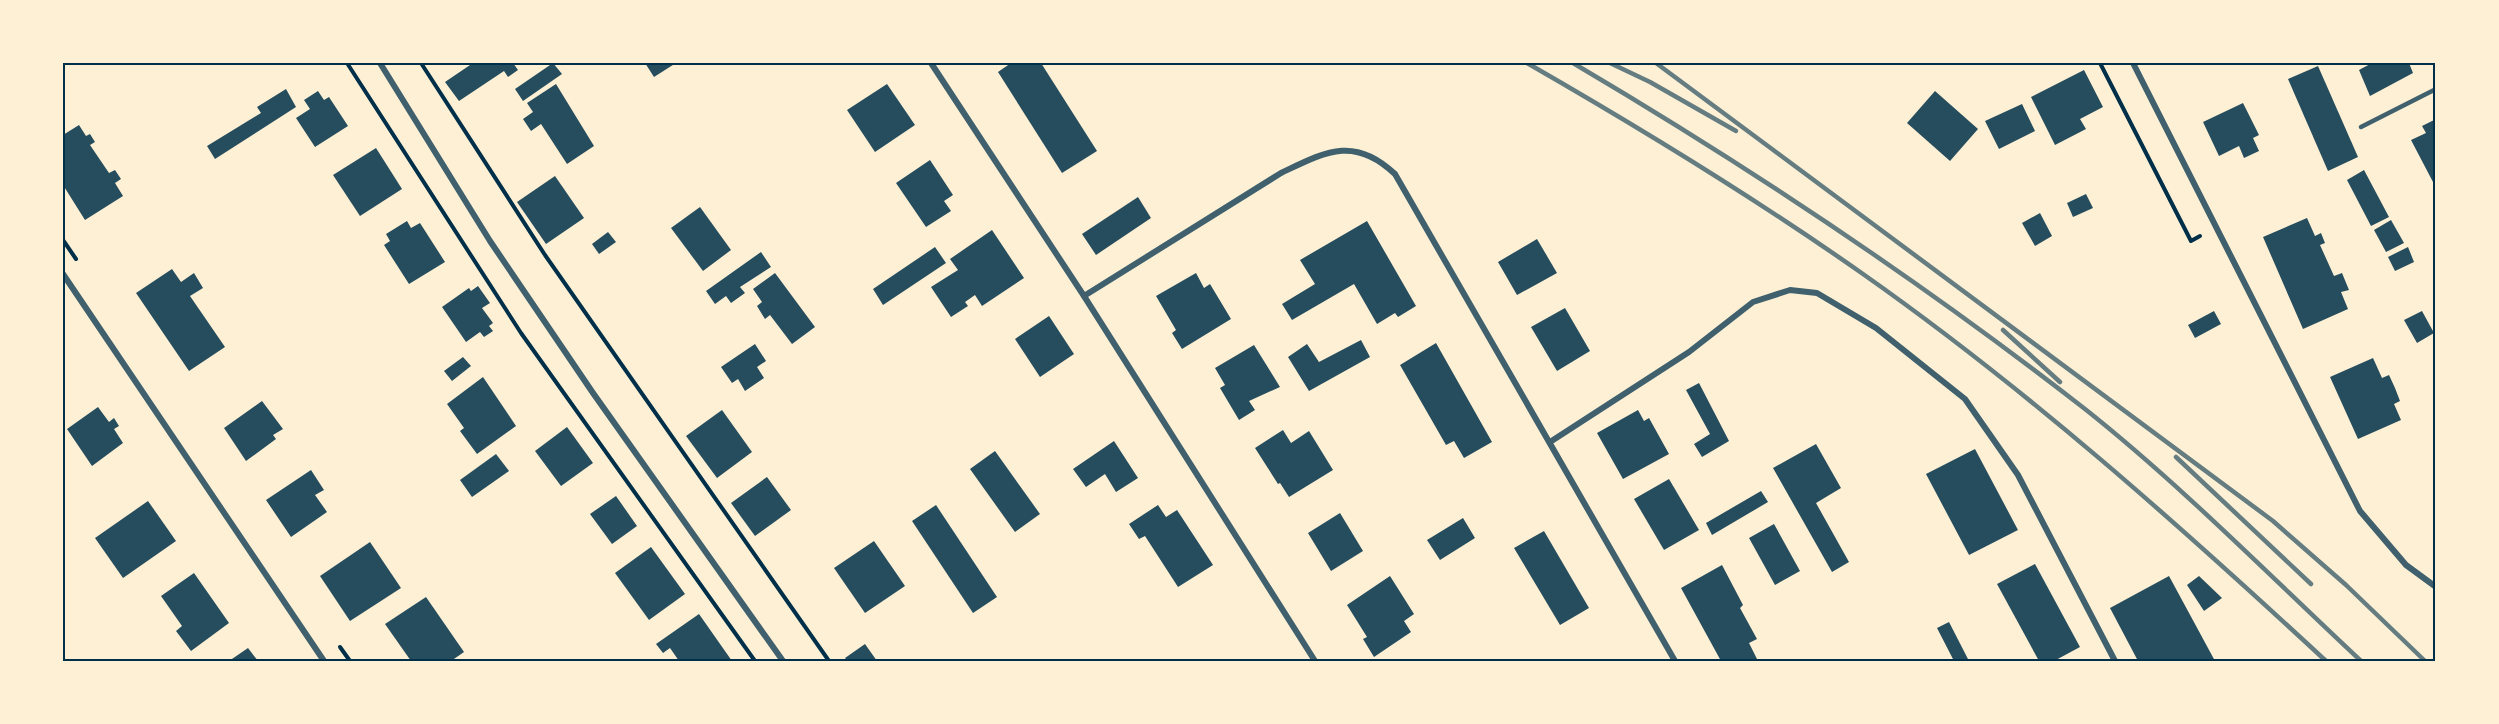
<svg xmlns="http://www.w3.org/2000/svg" width="2499" height="724" viewBox="0 0 2499 724" font-family="Ubuntu,sans-serif">
  <style>
    .building { fill: #264d5e }
    .lines { fill: none; stroke-linecap: round; stroke-linejoin: round }
    .path { stroke: #003049; stroke-width: 4 }
    .service { stroke: #3f606c; stroke-width: 4.5 }
    .minor { stroke: #3f606c; stroke-width: 6 }
    .rail { stroke: #657d81; stroke-width: 4.5 }
    .neatline { fill: none; stroke: #003049; stroke-width: 2 }
  </style>
  <rect width="100%" height="100%" fill="#fdf0d5"/>
  <g class="building">
    <polygon points="473,63 513,63 518,70 508,77 504,71 459,101 445,82"/>
    <polygon points="553,63 562,74 523,101 515,89"/>
    <polygon points="645,63 676,63 654,77"/>
    <polygon points="1011,63 1041,63 1097,151 1062,173 998,72"/>
    <polygon points="2372,63 2409,63 2413,73 2370,96 2359,70"/>
    <polygon points="2318,66 2358,157 2328,171 2288,79"/>
    <polygon points="2084,70 2103,107 2080,119 2086,129 2055,145 2031,97"/>
    <polygon points="556,84 594,146 567,164 541,124 531,131 523,119 533,112 527,103"/>
    <polygon points="887,84 915,125 875,152 847,110"/>
    <polygon points="286,89 296,107 215,159 207,146 261,113 257,107"/>
    <polygon points="318,91 324,100 329,97 348,126 315,147 296,118 310,109 304,100"/>
    <polygon points="1935,91 1978,129 1950,161 1907,123"/>
    <polygon points="2243,103 2259,135 2253,138 2259,151 2244,158 2239,146 2219,156 2203,122"/>
    <polygon points="2022,104 2035,131 1999,149 1985,121"/>
    <polygon points="2436,119 2436,180 2433,182 2411,140 2426,133 2422,126"/>
    <polygon points="79,125 86,136 90,134 95,142 90,145 109,173 115,170 121,179 115,183 123,196 85,220 63,185 63,135"/>
    <polygon points="376,148 402,189 360,216 333,175"/>
    <polygon points="930,160 953,195 944,201 951,211 926,227 896,183"/>
    <polygon points="2364,170 2389,217 2371,226 2347,180"/>
    <polygon points="555,176 584,218 546,244 517,202"/>
    <polygon points="2086,194 2093,208 2073,217 2067,203"/>
    <polygon points="1138,197 1151,218 1096,255 1082,234"/>
    <polygon points="700,207 731,250 703,271 671,228"/>
    <polygon points="2040,213 2052,236 2035,246 2022,223"/>
    <polygon points="2307,218 2315,236 2321,233 2325,243 2320,245 2334,276 2342,273 2349,290 2341,292 2348,309 2303,329 2263,237"/>
    <polygon points="2391,220 2404,243 2386,252 2374,230"/>
    <polygon points="407,221 411,228 420,223 445,262 409,284 384,245 390,241 386,234"/>
    <polygon points="1367,221 1416,306 1398,317 1395,313 1377,324 1354,284 1292,320 1282,304 1315,284 1300,260"/>
    <polygon points="992,230 1024,278 982,306 975,295 965,302 968,306 951,317 931,287 958,270 950,259"/>
    <polygon points="608,232 616,242 599,254 592,244"/>
    <polygon points="1537,239 1557,273 1517,295 1498,262"/>
    <polygon points="935,247 946,263 883,305 873,289"/>
    <polygon points="2408,247 2414,262 2395,271 2388,257"/>
    <polygon points="761,252 771,267 740,287 745,293 731,303 726,296 715,304 706,291"/>
    <polygon points="172,269 181,282 194,273 203,288 190,296 225,347 189,371 136,293"/>
    <polygon points="775,273 815,327 792,344 770,315 765,319 757,306 762,302 753,289"/>
    <polygon points="1196,273 1204,288 1210,284 1231,319 1182,349 1172,333 1176,330 1156,296"/>
    <polygon points="478,286 490,303 482,308 493,323 489,326 493,331 484,337 480,332 466,342 442,307 469,288 471,291"/>
    <polygon points="1565,308 1590,351 1557,371 1531,327"/>
    <polygon points="2214,311 2221,324 2195,338 2188,325"/>
    <polygon points="2422,311 2434,333 2417,343 2404,320"/>
    <polygon points="1049,316 1074,354 1040,377 1015,339"/>
    <polygon points="1361,340 1370,357 1309,391 1288,357 1307,344 1319,362"/>
    <polygon points="1436,343 1492,442 1464,458 1454,441 1446,445 1400,365"/>
    <polygon points="755,344 766,361 757,367 764,378 745,391 738,379 732,383 721,367"/>
    <polygon points="1254,345 1280,387 1249,401 1255,410 1239,420 1220,388 1225,385 1215,368"/>
    <polygon points="463,357 471,366 452,381 444,371"/>
    <polygon points="2373,358 2382,378 2389,375 2395,388 2400,401 2394,404 2401,420 2358,439 2330,377"/>
    <polygon points="483,377 516,426 477,454 460,431 464,428 447,404"/>
    <polygon points="1699,383 1729,441 1702,457 1694,444 1710,434 1686,390"/>
    <polygon points="262,401 283,429 273,435 276,439 246,461 224,428"/>
    <polygon points="98,407 109,422 114,418 119,426 114,429 123,443 92,466 67,429"/>
    <polygon points="722,410 752,452 717,478 686,436"/>
    <polygon points="1638,410 1644,421 1649,418 1669,454 1623,479 1597,433"/>
    <polygon points="567,427 593,463 561,486 535,451"/>
    <polygon points="1283,430 1291,443 1309,431 1333,470 1289,497 1280,483 1278,484 1255,448"/>
    <polygon points="1114,441 1138,478 1116,492 1105,474 1086,487 1073,469"/>
    <polygon points="1816,444 1841,488 1816,503 1849,562 1832,572 1773,468"/>
    <polygon points="1975,449 2018,530 1969,555 1926,474"/>
    <polygon points="995,451 1040,514 1015,532 970,469"/>
    <polygon points="496,454 509,471 472,497 460,480"/>
    <polygon points="311,470 324,490 315,495 327,512 291,537 266,500"/>
    <polygon points="767,477 791,510 755,536 731,503"/>
    <polygon points="1669,479 1699,530 1664,550 1634,499"/>
    <polygon points="1761,491 1768,502 1712,535 1706,523"/>
    <polygon points="616,496 637,526 612,544 590,514"/>
    <polygon points="148,501 176,541 123,578 95,538"/>
    <polygon points="936,505 997,597 973,613 912,521"/>
    <polygon points="1158,505 1166,517 1177,510 1213,565 1178,587 1145,536 1139,539 1129,524"/>
    <polygon points="1340,513 1363,551 1331,571 1308,533"/>
    <polygon points="1463,518 1475,538 1440,560 1427,540"/>
    <polygon points="1774,524 1800,571 1775,585 1749,538"/>
    <polygon points="1544,531 1589,608 1560,625 1514,548"/>
    <polygon points="874,541 905,586 865,613 834,568"/>
    <polygon points="370,542 401,588 350,621 320,576"/>
    <polygon points="651,547 685,594 649,620 615,573"/>
    <polygon points="2035,564 2080,647 2054,661 2039,661 1997,584"/>
    <polygon points="1722,565 1743,605 1740,608 1757,639 1749,643 1758,661 1721,661 1681,588"/>
    <polygon points="194,573 229,623 191,651 176,631 182,626 161,596"/>
    <polygon points="1390,576 1414,614 1404,621 1411,632 1374,657 1363,639 1367,637 1347,605"/>
    <polygon points="2169,576 2215,661 2138,661 2110,608"/>
    <polygon points="2199,576 2222,598 2204,611 2187,585"/>
    <polygon points="426,597 464,652 451,661 411,661 385,624"/>
    <polygon points="699,614 732,661 679,661 670,648 663,653 656,644"/>
    <polygon points="1949,622 1969,661 1954,661 1937,628"/>
    <polygon points="865,644 877,661 847,661 845,658"/>
    <polygon points="248,648 258,661 229,661"/>
  </g>
  <g class="lines">
    <g class="path">
      <polyline points="347,63 521,333 755,661"/>
      <polyline points="421,63 545,255 829,661"/>
      <polyline points="2100,63 2191,241 2200,236"/>
      <polyline points="63,240 76,259"/>
      <polyline points="340,647 350,661"/>
    </g>
    <polyline class="service" points="2361,127 2436,89"/>
    <g class="minor">
      <polyline points="380,63 490,241 593,393 783,661"/>
      <polyline points="931,63 1084,296 1315,661"/>
      <polyline points="2133,63 2360,511 2406,565 2436,587"/>
      <polyline points="63,274 324,661"/>
      <path d="M 1084,296 L 1281,173 C 1325,152 1354,135 1395,174 L 1675,661"/>
      <polyline points="1550,442 1689,352 1753,302 1790,290 1817,293 1876,328 1965,399 2018,475 2115,661"/>
    </g>
    <g class="rail">
      <path d="M 1527,63 C 1642,129 1755,198 1863,274 C 2028,390 2178,524 2326,661"/>
      <path d="M 1573,63 C 1751,168 1922,282 2085,409 C 2182,486 2271,577 2361,661"/>
      <polyline points="1610,63 1650,82 1736,131"/>
      <polyline points="1656,63 2273,521 2346,585 2425,661"/>
      <polyline points="2003,330 2060,382"/>
      <polyline points="2176,457 2311,584"/>
    </g>
  </g>
  <rect width="2499" height="724" fill="none" stroke="#fdf0d5" stroke-width="129"/>
  <rect x="64" y="64" width="2370" height="596" class="neatline"/>
</svg>
